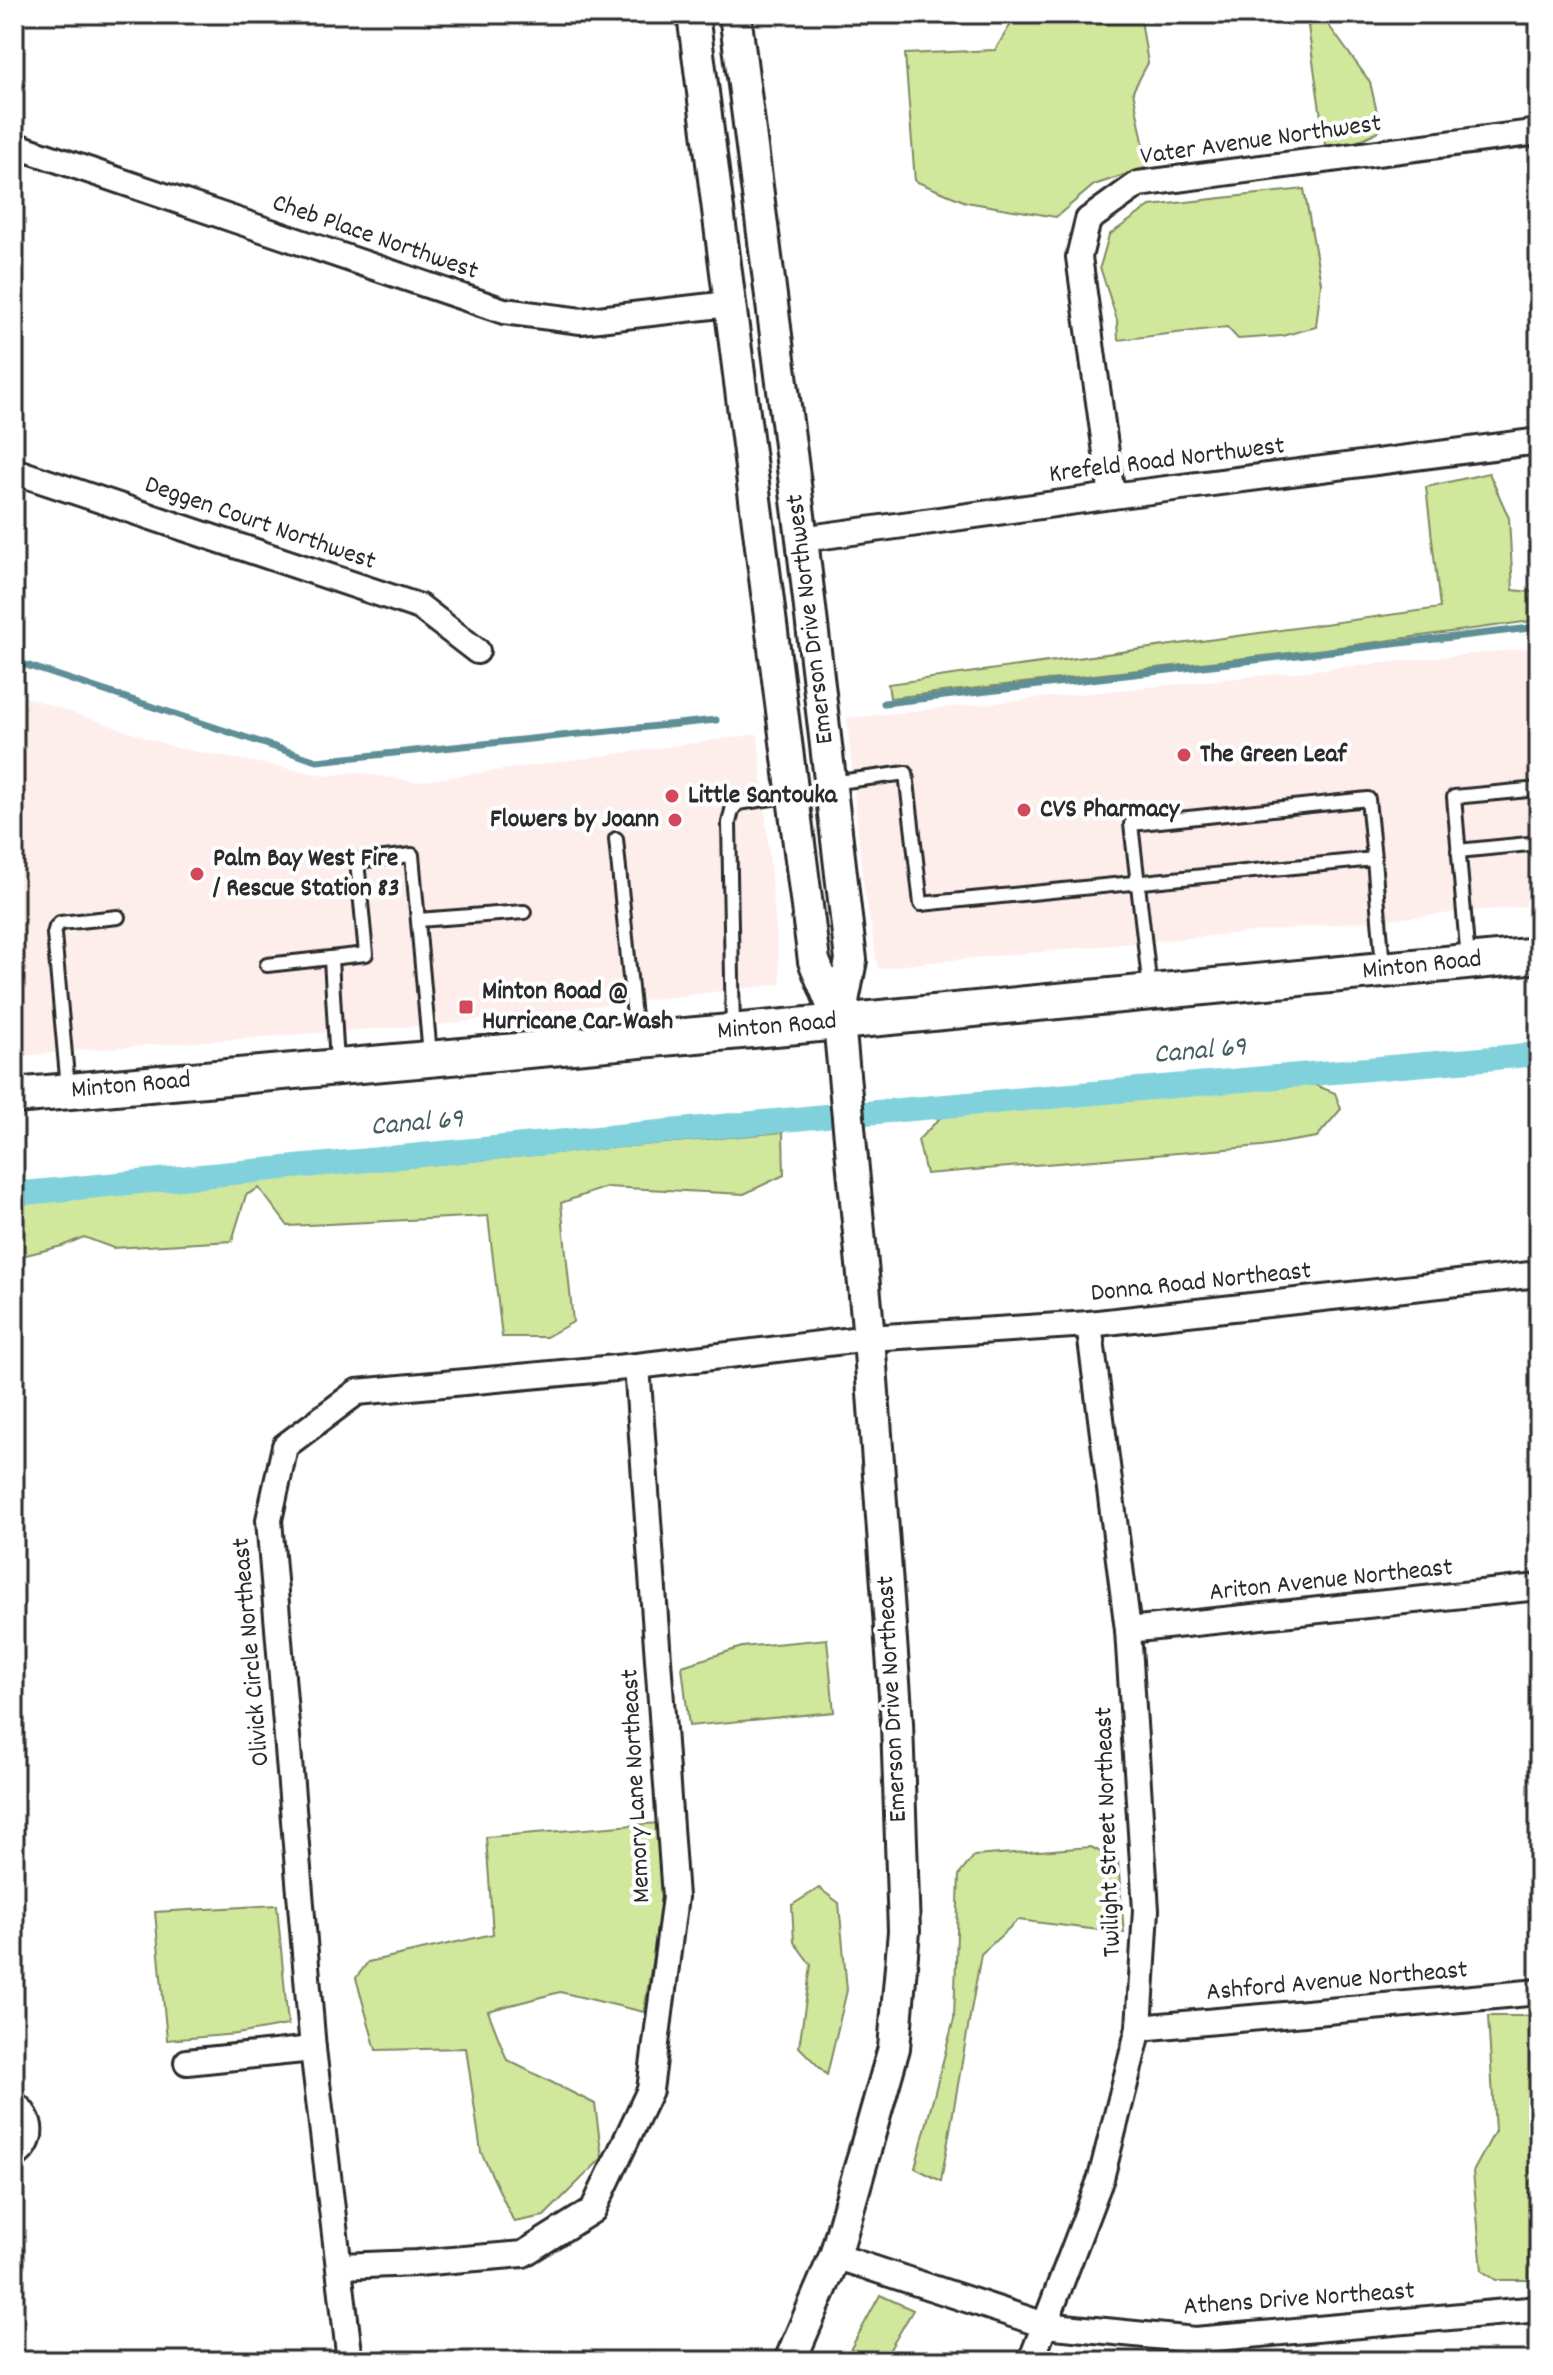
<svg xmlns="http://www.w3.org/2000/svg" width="1553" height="2375" viewBox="0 0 1553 2375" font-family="Dekko,sans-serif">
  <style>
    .built { fill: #fdeeec }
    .green { fill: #d0e79c; stroke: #7e8964; stroke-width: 2 }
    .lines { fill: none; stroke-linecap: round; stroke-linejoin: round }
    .stream { stroke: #5f8f96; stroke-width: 7 }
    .canal { stroke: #81d1dd; stroke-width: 24 }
    .service-casing { stroke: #2b2b2b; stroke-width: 18 }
    .minor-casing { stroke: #2b2b2b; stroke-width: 30 }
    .tertiary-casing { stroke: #2b2b2b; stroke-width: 36 }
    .secondary-casing { stroke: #2b2b2b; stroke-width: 40 }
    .service { stroke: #fff; stroke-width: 12 }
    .minor { stroke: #fff; stroke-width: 24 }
    .tertiary { stroke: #fff; stroke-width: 30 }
    .secondary { stroke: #fff; stroke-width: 34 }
    .poi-dot { fill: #d1495b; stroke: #fff; stroke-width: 3 }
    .labels { text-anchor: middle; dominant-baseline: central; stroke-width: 8; stroke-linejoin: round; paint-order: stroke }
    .street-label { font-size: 26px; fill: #2b2b2b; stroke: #fff }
    .poi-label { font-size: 26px; font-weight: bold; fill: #2b2b2b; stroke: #fff; text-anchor: start }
    .water-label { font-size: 28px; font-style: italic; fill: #455d60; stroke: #fff }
  </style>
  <rect width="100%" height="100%" fill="#fff"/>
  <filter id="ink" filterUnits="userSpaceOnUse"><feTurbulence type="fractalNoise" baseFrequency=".0125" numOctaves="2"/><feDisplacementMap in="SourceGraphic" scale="16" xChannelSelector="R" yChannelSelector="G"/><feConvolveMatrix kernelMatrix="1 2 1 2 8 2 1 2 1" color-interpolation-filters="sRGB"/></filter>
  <g filter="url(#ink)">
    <g class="built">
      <polygon points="1539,647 1539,905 921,963 878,969 862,874 847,718"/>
      <polygon points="14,693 177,748 328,776 356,772 415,782 758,734 781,984 444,1024 69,1051 14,1057"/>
    </g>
    <g class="green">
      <polygon points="1017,14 1140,14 1148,63 1133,91 1148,167 1094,185 1056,217 966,202 915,181 905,54 995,50"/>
      <polygon points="1324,19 1370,82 1381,130 1342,149 1325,145 1308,26"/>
      <polygon points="1304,189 1321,283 1316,327 1282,336 1238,339 1227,327 1118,340 1117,320 1100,267 1109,235 1150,206"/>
      <polygon points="1489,473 1509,518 1513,590 1539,593 1539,620 1325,649 890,698 888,684 1440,608 1426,487"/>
      <polygon points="1310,1083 1335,1093 1341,1109 1317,1137 1262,1146 926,1174 918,1140 941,1117"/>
      <polygon points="783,1132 784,1175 744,1194 606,1187 561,1203 573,1322 546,1337 502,1337 488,1216 288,1226 259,1188 246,1195 232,1241 113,1248 84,1237 62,1246 14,1258 14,1203"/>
      <polygon points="827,1639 834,1712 689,1726 682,1666 742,1647"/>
      <polygon points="658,1823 664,1887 644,2012 560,1992 488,2011 507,2060 595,2104 602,2158 544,2216 514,2222 481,2152 466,2048 376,2050 356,1978 368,1962 493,1934 486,1837"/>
      <polygon points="1091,1847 1118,1861 1124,1933 1018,1920 981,1954 941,2181 915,2168 954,2019 959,1875 974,1856"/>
      <polygon points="819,1888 839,1903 847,1990 827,2075 799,2047 811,1965 794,1942 792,1905"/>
      <polygon points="277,1905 288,2025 237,2034 167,2040 155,1912"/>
      <polygon points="1488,2016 1539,2016 1539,2276 1536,2280 1496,2280 1482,2271 1473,2172 1495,2131"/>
      <polygon points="880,2295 913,2310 883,2361 844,2361"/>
    </g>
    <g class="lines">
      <g class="stream">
        <polyline points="14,661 317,761 716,720"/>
        <polyline points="884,703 1539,627"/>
      </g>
      <g class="canal">
        <polyline points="866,1113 1539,1054"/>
        <polyline points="14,1194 826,1116"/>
      </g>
      <defs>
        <g id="service">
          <polyline points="831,783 906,773 921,904 1374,859 1383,967"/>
          <polyline points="616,839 636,1037"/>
          <polyline points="1458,851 1539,843"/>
          <polyline points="418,920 524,912"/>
          <polyline points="331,959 337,1064"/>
          <polyline points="1468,960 1454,797 1539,789"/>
          <polyline points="267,965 366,954 357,861 412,855 430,1055"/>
          <polyline points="1150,989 1131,824 1368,799 1374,859"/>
          <polyline points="733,1030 729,823 732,810 738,803 793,795"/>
          <polyline points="68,1088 54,934 56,927 60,923 118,917"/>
        </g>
        <g id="minor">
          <polyline points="14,145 504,311 581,321 729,304"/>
          <polyline points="14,471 420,607 477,651"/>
          <polyline points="1112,496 1079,257 1088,220 1138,184 1539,132"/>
          <polyline points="802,539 1112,496 1539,441"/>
          <polyline points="1128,1630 1539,1587"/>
          <polyline points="1139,2028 1539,1992"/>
          <polyline points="187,2062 313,2049"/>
          <path d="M 14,2104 C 34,2118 35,2143 14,2156"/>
          <polyline points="835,2256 1045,2325 1195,2340 1539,2309"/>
          <polyline points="340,2266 417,2263 523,2254 593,2210 650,2090 675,1897 637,1366"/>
          <polyline points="350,2361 313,2049 269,1520 285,1446 357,1392 637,1366 869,1338 1089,1324 1539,1274"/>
          <polyline points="1031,2361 1101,2178 1139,2028 1146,1910 1128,1630 1089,1324"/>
        </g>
        <g id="tertiary">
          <polyline points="693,14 814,961 839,1022 869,1338 897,1723 904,1931 894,2048 835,2256 790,2361"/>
          <polyline points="735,14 802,539 851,960 839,1022"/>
        </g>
        <polyline id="secondary" points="14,1096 797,1026 1539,955"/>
      </defs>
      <use href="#service" class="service-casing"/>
      <use href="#minor" class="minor-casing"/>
      <use href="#tertiary" class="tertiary-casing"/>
      <use href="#secondary" class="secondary-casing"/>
      <use href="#service" class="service"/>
      <use href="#minor" class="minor"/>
      <use href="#tertiary" class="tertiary"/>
      <use href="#secondary" class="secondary"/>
    </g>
  </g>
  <g class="poi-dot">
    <circle cx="1184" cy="755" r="8"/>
    <circle cx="672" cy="796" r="8"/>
    <circle cx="1024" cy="810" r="8"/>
    <circle cx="675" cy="820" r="8"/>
    <circle cx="197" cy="874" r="8"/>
    <rect x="458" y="999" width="16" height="16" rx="4"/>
  </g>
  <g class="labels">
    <g class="street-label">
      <text transform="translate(1261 141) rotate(-8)">Vater Avenue Northwest</text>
      <text transform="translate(375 238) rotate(19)">Cheb Place Northwest</text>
      <text transform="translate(1167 461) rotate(-7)">Krefeld Road Northwest</text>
      <text transform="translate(260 524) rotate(19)">Deggen Court Northwest</text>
      <text transform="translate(811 619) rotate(-97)">Emerson Drive Northwest</text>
      <text transform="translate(1422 966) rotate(-6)">Minton Road</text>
      <text transform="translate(777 1027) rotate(-5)">Minton Road</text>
      <text transform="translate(131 1086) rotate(-5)">Minton Road</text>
      <text transform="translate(1201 1283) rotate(-6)">Donna Road Northeast</text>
      <text transform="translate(1331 1581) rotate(-6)">Ariton Avenue Northeast</text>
      <text transform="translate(252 1652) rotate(-95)">Olivick Circle Northeast</text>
      <text transform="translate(893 1699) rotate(-93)">Emerson Drive Northeast</text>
      <text transform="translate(637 1786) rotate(-93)">Memory Lane Northeast</text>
      <text transform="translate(1109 1832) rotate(-92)">Twilight Street Northeast</text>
      <text transform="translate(1337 1982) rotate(-5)">Ashford Avenue Northeast</text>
      <text transform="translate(1299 2300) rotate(-4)">Athens Drive Northeast</text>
    </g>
    <g class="poi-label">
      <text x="1200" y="755">The Green Leaf</text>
      <text x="688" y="796">Little Santouka</text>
      <text x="1040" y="810">CVS Pharmacy</text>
      <text x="659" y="820" text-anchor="end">Flowers by Joann</text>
      <text x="213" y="859">Palm Bay West Fire<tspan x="213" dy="30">/ Rescue Station 83</tspan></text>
      <text x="482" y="992">Minton Road @<tspan x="482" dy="30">Hurricane Car Wash</tspan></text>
    </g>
    <g class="water-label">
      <text transform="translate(1200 1053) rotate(-5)">Canal 69</text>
      <text transform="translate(417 1125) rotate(-5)">Canal 69</text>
    </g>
  </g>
  <rect width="1553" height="2375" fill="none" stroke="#fff" stroke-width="48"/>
  <rect x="24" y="24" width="1505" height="2327" fill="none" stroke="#2b2b2b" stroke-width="3" filter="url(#ink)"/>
</svg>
